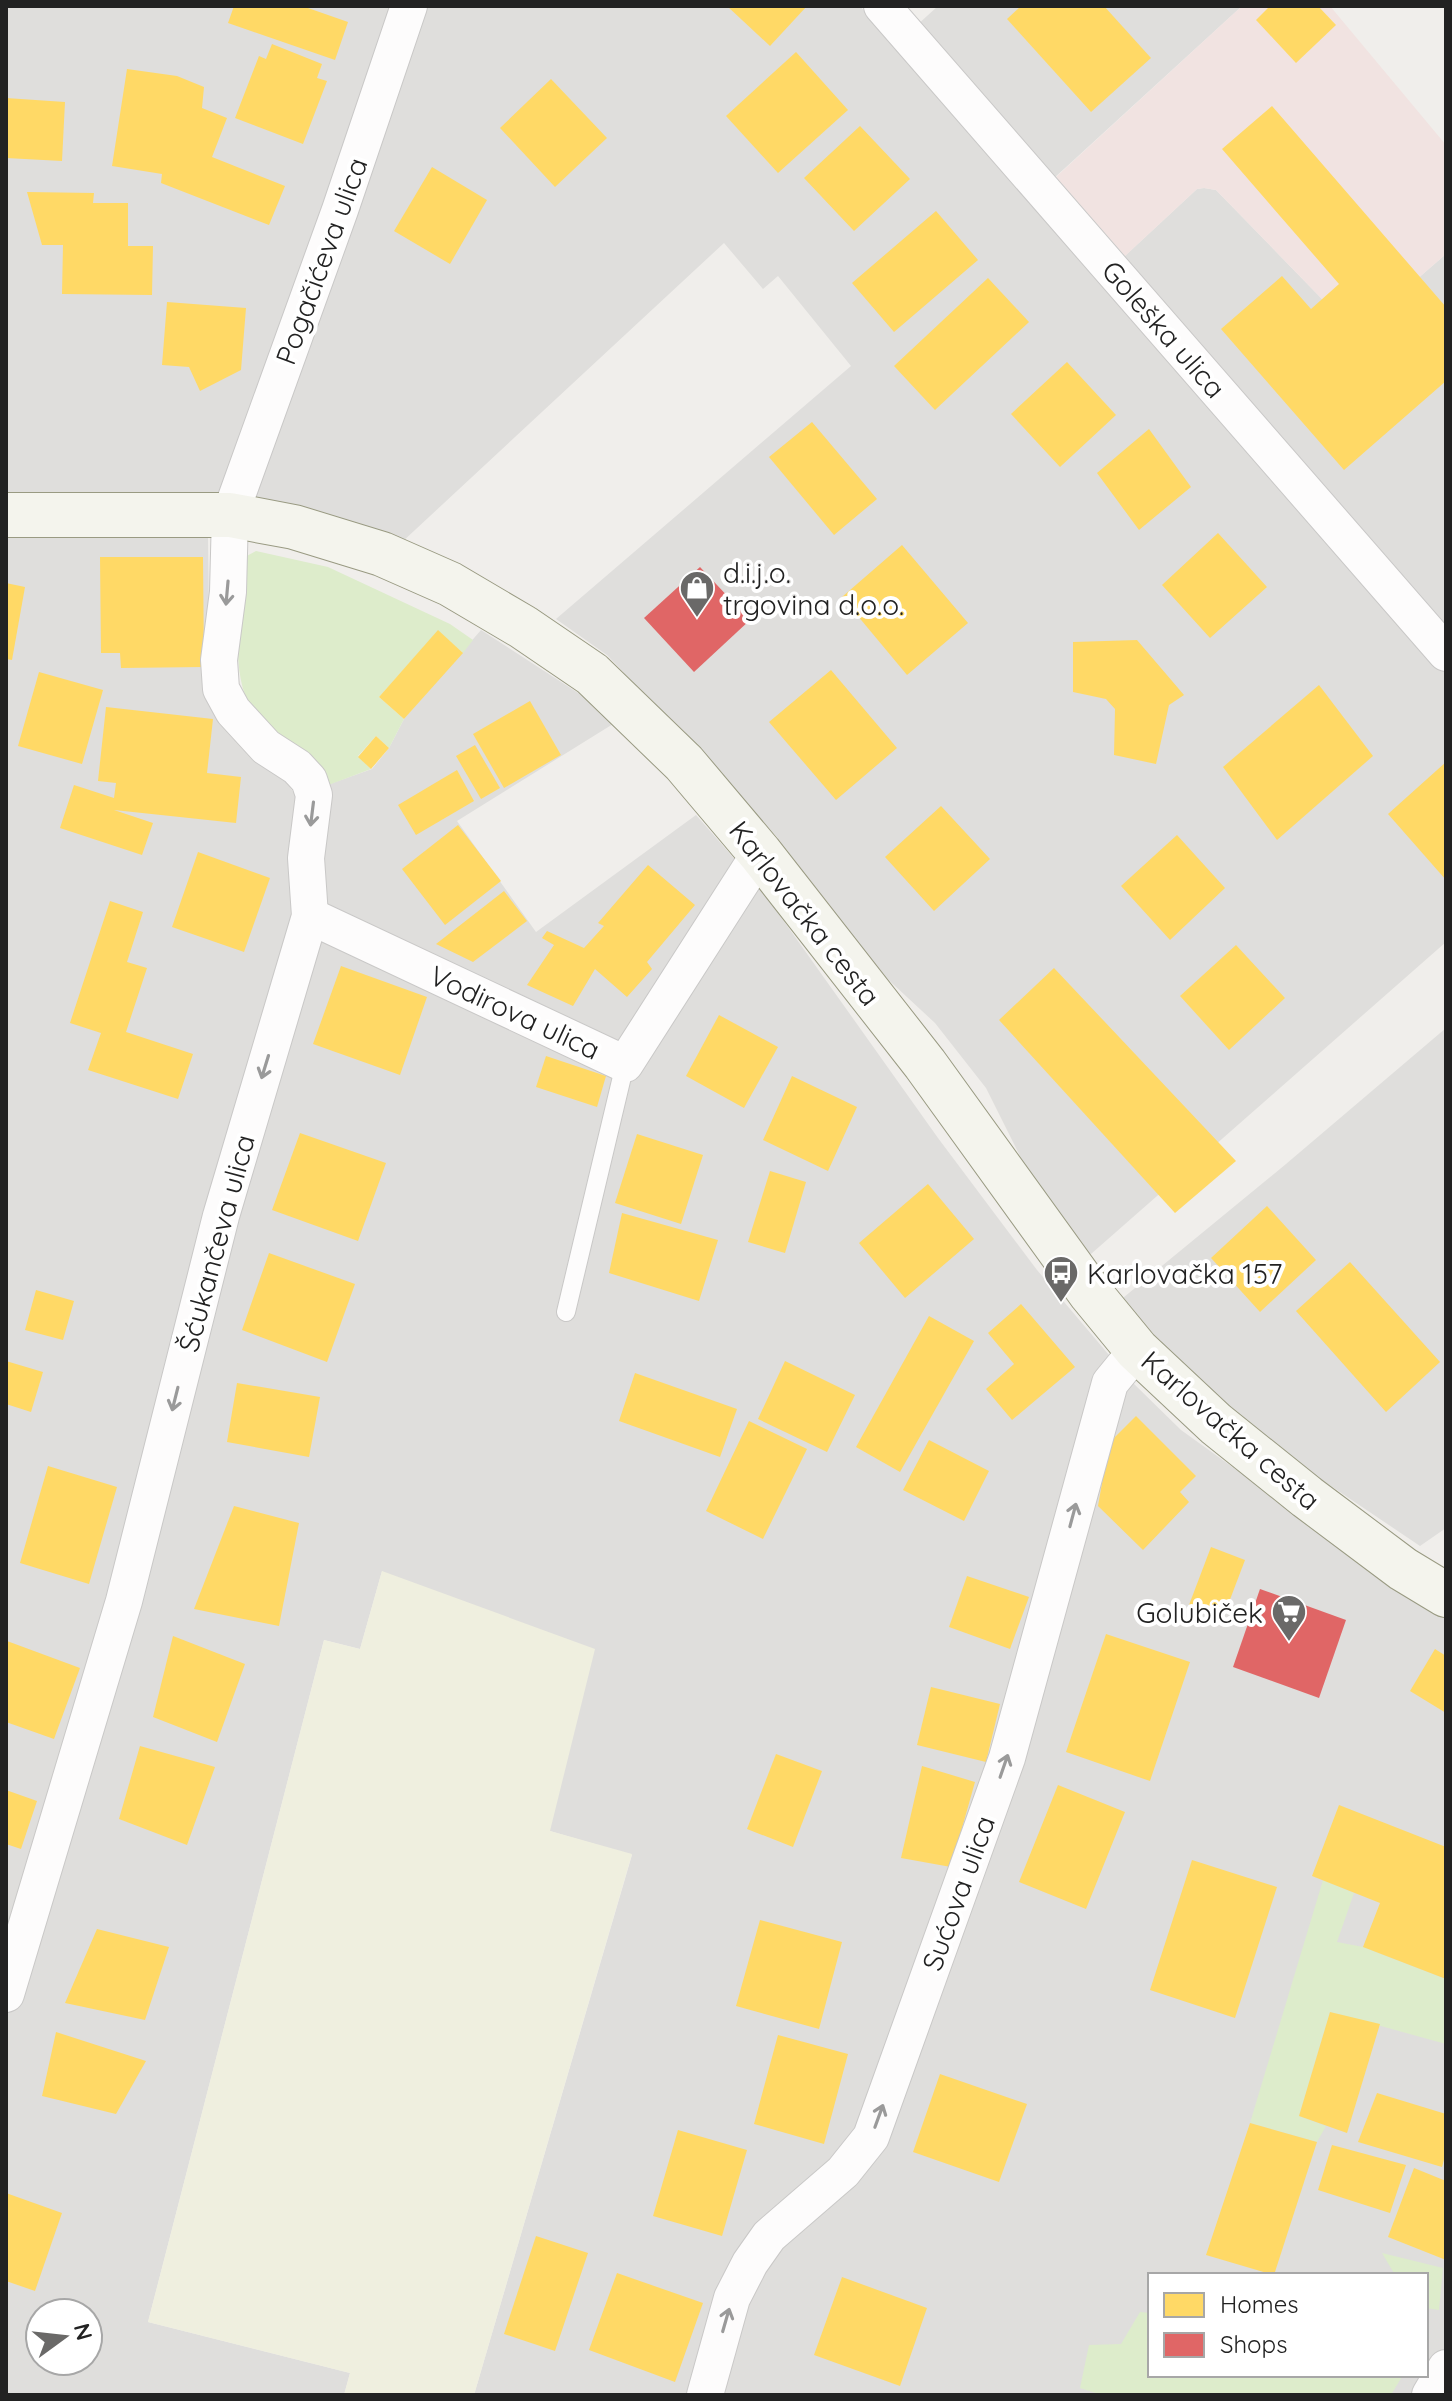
<svg xmlns="http://www.w3.org/2000/svg" width="1452" height="2401" viewBox="0 0 1452 2401" font-family="Quicksand,sans-serif">
  <style>
    .residential { fill: #dfdedc; fill-rule: evenodd }
    .commercial { fill: #f1e3e1 }
    .farmland { fill: #efefdf }
    .grass { fill: #ddeccb }
    .homes { fill: #ffd966 }
    .shops { fill: #e06666 }
    .lines { fill: none; stroke-linecap: round; stroke-linejoin: round }
    .lane-casing { stroke: #c9c8c7; stroke-width: 20 }
    .street-casing { stroke: #c9c8c7; stroke-width: 38 }
    .secondary-casing { stroke: #999a82; stroke-width: 46 }
    .lane { stroke: #fdfcfc; stroke-width: 18 }
    .street { stroke: #fdfcfc; stroke-width: 36 }
    .secondary { stroke: #f4f4ed; stroke-width: 44 }
    .oneway { stroke: #9a9a9a }
    .labels { text-anchor: middle; dominant-baseline: central; stroke-width: 8; stroke-linejoin: round; paint-order: stroke }
    .street-label { font-size: 28px; fill: #222; stroke: #fff }
    .poi-label { font-size: 28px; fill: #222; stroke: #fff; text-anchor: start }
  </style>
  <rect width="100%" height="100%" fill="#f0eeeb"/>
  <g class="residential">
    <polygon points="6,6 860,6 894,46 938,6 1242,6 1029,201 1099,280 1197,189 1204,188 1216,190 1355,333 1446,254 1446,942 1083,1261 1030,1176 986,1088 935,1023 880,972 777,837 701,753 607,655 556,619 851,366 778,276 763,289 724,243 401,543 213,493 6,493"/>
    <path d="M 6,536 L 208,538 L 210,699 L 282,776 L 296,796 L 372,769 L 389,748 L 404,719 L 481,630 L 592,702 L 613,724 L 457,821 L 536,932 L 696,815 L 761,889 L 938,1138 L 1037,1270 L 1131,1381 L 1181,1430 L 1384,1576 L 1446,1615 L 1446,2395 L 474,2395 L 632,1855 L 550,1831 L 382,1571 L 360,1649 L 324,1640 L 148,2322 L 350,2373 L 344,2395 L 6,2395 ZM 1150,2275 L 1426,2275 L 1426,2375 L 1150,2375 ZM 40,2313 L 88,2313 L 88,2361 L 40,2361 Z"/>
    <polygon points="1446,1028 1446,1528 1420,1546 1288,1457 1188,1374 1118,1302 1286,1164"/>
  </g>
  <polygon class="commercial" points="1242,6 1330,6 1446,145 1446,254 1355,333 1216,190 1204,188 1197,189 1125,256 1056,177"/>
  <polygon class="farmland" points="382,1571 595,1649 550,1831 632,1854 474,2395 344,2395 350,2373 148,2322 324,1640 360,1649"/>
  <g class="grass">
    <path d="M 256,551 L 328,567 L 450,624 L 473,640 L 463,653 L 438,631 L 379,697 L 404,719 L 389,748 L 376,736 L 358,756 L 371,769 L 323,787 C 300,762 271,736 252,709 C 228,673 241,599 243,558 Z"/>
    <polygon points="1323,1880 1354,1893 1337,1942 1363,1947 1446,1979 1446,2044 1330,2012 1299,2116 1326,2126 1317,2142 1250,2123"/>
    <polygon points="1382,2253 1443,2268 1439,2310 1426,2308 1426,2275 1395,2275"/>
    <polygon points="1140,2312 1150,2313 1150,2375 1403,2375 1391,2395 1102,2395 1080,2388 1089,2345 1121,2344"/>
  </g>
  <g class="homes">
    <polygon points="234,6 309,6 308,8 348,22 335,60 228,23"/>
    <polygon points="727,6 807,6 770,46"/>
    <polygon points="1021,6 1104,6 1151,58 1091,112 1007,19"/>
    <polygon points="1270,6 1318,6 1336,25 1296,63 1256,20"/>
    <polygon points="272,44 322,64 317,78 327,81 303,144 235,118 259,56 266,59"/>
    <polygon points="796,52 848,110 778,173 726,116"/>
    <polygon points="127,69 177,76 204,87 202,108 227,118 212,157 285,186 269,225 161,183 162,174 112,166"/>
    <polygon points="551,79 607,138 555,187 500,128"/>
    <polygon points="6,98 65,102 62,161 6,158"/>
    <polygon points="1272,106 1446,307 1446,381 1344,470 1221,329 1282,276 1311,309 1339,284 1222,149"/>
    <polygon points="860,126 910,179 854,231 804,178"/>
    <polygon points="432,167 487,200 450,264 394,231"/>
    <polygon points="27,192 94,193 93,203 128,203 128,246 153,246 152,295 62,294 63,245 42,245"/>
    <polygon points="936,211 978,260 894,332 852,283"/>
    <polygon points="988,278 1029,322 935,410 894,366"/>
    <polygon points="167,302 246,308 241,370 200,391 189,367 162,365"/>
    <polygon points="1067,362 1116,415 1060,467 1011,414"/>
    <polygon points="812,422 877,499 834,535 769,457"/>
    <polygon points="1149,429 1191,487 1139,530 1097,473"/>
    <polygon points="1218,533 1267,587 1210,638 1162,585"/>
    <polygon points="902,545 968,623 907,675 842,597"/>
    <polygon points="100,557 203,557 204,667 121,668 120,653 101,653"/>
    <polygon points="6,583 25,587 12,660 6,659"/>
    <polygon points="438,630 463,653 404,719 379,697"/>
    <polygon points="1137,640 1184,695 1169,705 1156,764 1114,755 1115,709 1106,699 1073,692 1073,642"/>
    <polygon points="831,670 897,748 836,800 769,722"/>
    <polygon points="39,672 103,690 82,764 18,746"/>
    <polygon points="1319,685 1373,756 1277,840 1223,767"/>
    <polygon points="530,701 561,755 504,788 473,734"/>
    <polygon points="106,707 213,719 207,773 241,777 236,823 114,810 153,823 142,855 60,828 74,785 114,798 116,783 98,781"/>
    <polygon points="376,736 389,748 371,769 358,757"/>
    <polygon points="475,745 500,788 481,799 456,756"/>
    <polygon points="1446,762 1446,880 1388,814"/>
    <polygon points="457,770 474,801 416,835 398,805"/>
    <polygon points="941,806 990,859 934,911 885,857"/>
    <polygon points="458,825 501,881 445,925 402,869"/>
    <polygon points="1177,835 1225,888 1170,940 1121,886"/>
    <polygon points="198,852 270,878 244,952 172,927"/>
    <polygon points="648,865 695,905 647,962 652,969 627,997 595,969 573,1006 527,985 554,945 542,938 547,931 584,948 604,926 598,923"/>
    <polygon points="504,891 527,921 473,962 436,944"/>
    <polygon points="110,901 143,912 127,962 147,968 126,1032 193,1054 178,1099 88,1070 101,1033 70,1023"/>
    <polygon points="1236,945 1285,998 1229,1050 1180,996"/>
    <polygon points="341,966 427,997 400,1075 313,1044"/>
    <polygon points="1054,968 1236,1161 1175,1213 999,1020"/>
    <polygon points="719,1015 778,1047 744,1108 686,1076"/>
    <polygon points="546,1056 606,1076 597,1107 536,1087"/>
    <polygon points="792,1076 857,1107 828,1171 763,1140"/>
    <polygon points="300,1133 386,1163 358,1241 272,1210"/>
    <polygon points="637,1134 703,1155 681,1224 615,1203"/>
    <polygon points="770,1171 806,1182 785,1253 748,1242"/>
    <polygon points="928,1184 974,1239 905,1298 859,1243"/>
    <polygon points="1267,1206 1316,1260 1260,1312 1211,1258"/>
    <polygon points="622,1213 718,1240 699,1301 609,1273"/>
    <polygon points="269,1253 355,1284 327,1362 242,1330"/>
    <polygon points="1350,1262 1440,1362 1386,1412 1296,1311"/>
    <polygon points="36,1290 74,1301 63,1340 25,1330"/>
    <polygon points="1021,1304 1075,1367 1012,1420 986,1389 1014,1364 988,1333"/>
    <polygon points="929,1316 974,1341 900,1472 856,1447"/>
    <polygon points="6,1361 43,1372 31,1412 6,1404"/>
    <polygon points="785,1361 855,1395 827,1452 758,1419"/>
    <polygon points="635,1373 737,1409 720,1457 619,1421"/>
    <polygon points="237,1383 320,1397 309,1457 227,1442"/>
    <polygon points="1136,1416 1196,1476 1180,1492 1189,1502 1143,1550 1098,1506 1109,1443"/>
    <polygon points="749,1421 807,1449 763,1539 706,1511"/>
    <polygon points="929,1440 989,1471 964,1521 903,1490"/>
    <polygon points="48,1466 117,1487 89,1584 20,1563"/>
    <polygon points="234,1506 299,1523 279,1626 194,1609"/>
    <polygon points="1211,1547 1245,1560 1223,1618 1189,1605"/>
    <polygon points="967,1576 1029,1597 1010,1649 949,1627"/>
    <polygon points="1106,1634 1190,1662 1150,1781 1066,1752"/>
    <polygon points="173,1636 245,1664 217,1742 153,1717"/>
    <polygon points="7,1641 80,1668 54,1739 6,1722"/>
    <polygon points="1435,1649 1446,1656 1446,1713 1410,1691"/>
    <polygon points="931,1687 1000,1704 986,1762 917,1745"/>
    <polygon points="140,1746 215,1767 187,1845 119,1819"/>
    <polygon points="776,1754 822,1771 793,1847 747,1829"/>
    <polygon points="922,1766 975,1782 951,1867 901,1858"/>
    <polygon points="1058,1785 1125,1812 1086,1909 1019,1882"/>
    <polygon points="6,1790 37,1801 21,1849 6,1844"/>
    <polygon points="1339,1805 1446,1847 1446,1979 1363,1947 1380,1903 1312,1876"/>
    <polygon points="1192,1860 1277,1887 1235,2018 1150,1990"/>
    <polygon points="760,1920 842,1942 819,2029 736,2006"/>
    <polygon points="97,1929 169,1947 145,2020 65,2003"/>
    <polygon points="1330,2012 1380,2024 1347,2133 1299,2116"/>
    <polygon points="56,2032 146,2061 116,2114 42,2096"/>
    <polygon points="778,2035 848,2054 824,2144 754,2124"/>
    <polygon points="940,2074 1027,2104 999,2182 913,2152"/>
    <polygon points="1377,2093 1446,2114 1446,2152 1442,2167 1358,2142"/>
    <polygon points="1250,2123 1317,2142 1274,2275 1206,2255"/>
    <polygon points="678,2130 747,2150 722,2236 653,2216"/>
    <polygon points="1332,2145 1406,2165 1390,2213 1318,2190"/>
    <polygon points="1414,2168 1446,2181 1446,2260 1388,2237"/>
    <polygon points="6,2193 62,2213 35,2291 6,2281"/>
    <polygon points="536,2236 588,2253 555,2351 504,2334"/>
    <polygon points="617,2273 703,2303 675,2382 589,2350"/>
    <polygon points="842,2277 927,2308 900,2386 814,2355"/>
  </g>
  <g class="shops">
    <polygon points="700,567 750,620 694,672 644,618"/>
    <polygon points="1260,1589 1346,1620 1319,1698 1233,1667"/>
  </g>
  <g class="lines">
    <defs>
      <polyline id="lane" points="566,1312 625,1064"/>
      <g id="street">
        <polyline points="882,6 1446,653"/>
        <polyline points="310,916 625,1064 760,853"/>
        <polyline points="6,1994 124,1601 221,1216 310,916 306,858 314,795 309,780 297,767 266,747 233,711 221,689 219,660 228,592 230,515 340,210 409,6"/>
        <polyline points="705,2395 732,2298 750,2263 769,2236 843,2172 871,2137 1007,1758 1110,1383 1137,1350"/>
        <polyline points="1430,2395 1446,2368"/>
      </g>
      <polyline id="secondary" points="6,515 230,515 294,527 382,554 450,584 523,627 592,674 684,763 760,853 925,1064 1091,1294 1137,1350 1216,1424 1307,1497 1403,1569 1446,1595"/>
    </defs>
    <use href="#lane" class="lane-casing"/>
    <use href="#street" class="street-casing"/>
    <use href="#secondary" class="secondary-casing"/>
    <use href="#lane" class="lane"/>
    <use href="#street" class="street"/>
    <use href="#secondary" class="secondary"/>
  </g>
  <defs><path id="oneway-shaft" d="M-6 0H5M1.5-3L5.5 0L1.5 3" fill="none" stroke-width="1.6" stroke-linecap="round" stroke-linejoin="round" transform="scale(2)"/></defs>
  <g class="oneway">
    <use href="#oneway-shaft" transform="translate(227 593) rotate(95)"/>
    <use href="#oneway-shaft" transform="translate(312 814) rotate(97)"/>
    <use href="#oneway-shaft" transform="translate(265 1067) rotate(107)"/>
    <use href="#oneway-shaft" transform="translate(175 1399) rotate(104)"/>
    <use href="#oneway-shaft" transform="translate(1073 1515) rotate(-75)"/>
    <use href="#oneway-shaft" transform="translate(1004 1766) rotate(-71)"/>
    <use href="#oneway-shaft" transform="translate(879 2116) rotate(-70)"/>
    <use href="#oneway-shaft" transform="translate(726 2320) rotate(-74)"/>
  </g>
  <defs>
    <symbol id="shop-pin" viewBox="-11 -11 22 30"><path d="M0 17L-7.5 6A9.5 9.5 0 1 1 7.5 6Z" fill="#6a6968" stroke="#fff"/><path d="M-5-2.5h2.3a2.7 3.5 0 0 1 5.4 0H5L5.5 6h-11ZM-1.5-2.5h3a1.5 2.3 0 0 0-3 0Z" fill="#fff"/></symbol>
    <symbol id="bus-pin" viewBox="-11 -11 22 30"><path d="M0 17L-7.5 6A9.5 9.5 0 1 1 7.5 6Z" fill="#6a6968" stroke="#fff"/><path d="M-5-6H5V4H4V6H2V4H-2V6H-4V4H-5ZM-3.5-4V0h7V-4ZM-3.5 1.2v1.5H-2V1.2ZM2 1.2v1.5H3.5V1.2Z" fill="#fff"/></symbol>
    <symbol id="supermarket-pin" viewBox="-11 -11 22 30"><path d="M0 17L-7.5 6A9.5 9.5 0 1 1 7.5 6Z" fill="#6a6968" stroke="#fff"/><path d="M-6-5.5h2.5l.6 2H6L4.5 2H-2.5L-4.4-4H-6ZM-1.5 3.2a1.3 1.3 0 1 0 .1 0ZM3 3.2a1.3 1.3 0 1 0 .1 0Z" fill="#fff"/></symbol>
  </defs>
  <g fill-rule="evenodd">
    <use href="#shop-pin" x="677" y="568" width="40" height="54"/>
    <use href="#bus-pin" x="1041" y="1253" width="40" height="54"/>
    <use href="#supermarket-pin" x="1269" y="1592" width="40" height="54"/>
  </g>
  <g class="labels">
    <g class="street-label">
      <text transform="translate(321 261) rotate(-70)">Pogačićeva ulica</text>
      <text transform="translate(1164 329) rotate(49)">Goleška ulica</text>
      <text transform="translate(805 913) rotate(52)">Karlovačka cesta</text>
      <text transform="translate(515 1012) rotate(25)">Vodirova ulica</text>
      <text transform="translate(216 1243) rotate(-75)">Šćukančeva ulica</text>
      <text transform="translate(1231 1430) rotate(41)">Karlovačka cesta</text>
      <text transform="translate(958 1893) rotate(-70)">Sućova ulica</text>
    </g>
    <g class="poi-label">
      <text x="723" y="572">d.i.j.o.<tspan x="723" dy="32">trgovina d.o.o.</tspan></text>
      <text x="1087" y="1273">Karlovačka 157</text>
      <text x="1263" y="1612" text-anchor="end">Golubiček</text>
    </g>
  </g>
  <rect width="1452" height="2401" fill="none" stroke="#222222" stroke-width="16"/>
  <rect x="1148" y="2273" width="280" height="104" fill="#ffffff" stroke="#a7a7a7" stroke-width="2"/>
  <rect x="1164" y="2293" width="40" height="24" fill="#ffd966" stroke="#a7a7a7" stroke-width="2"/>
  <text x="1220" y="2313" font-size="24" fill="#222222">Homes</text>
  <rect x="1164" y="2333" width="40" height="24" fill="#e06666" stroke="#a7a7a7" stroke-width="2"/>
  <text x="1220" y="2353" font-size="24" fill="#222222">Shops</text>
  <g transform="translate(64 2337) rotate(75)"><circle r="38" fill="#ffffff" stroke="#a7a7a7" stroke-width="2"/>
  <path d="M0-6L14 30L0 20L-14 30Z" fill="#6a6968"/>
  <text y="-12" font-size="22" font-weight="bold" text-anchor="middle" fill="#222222">N</text>
  </g>
</svg>
